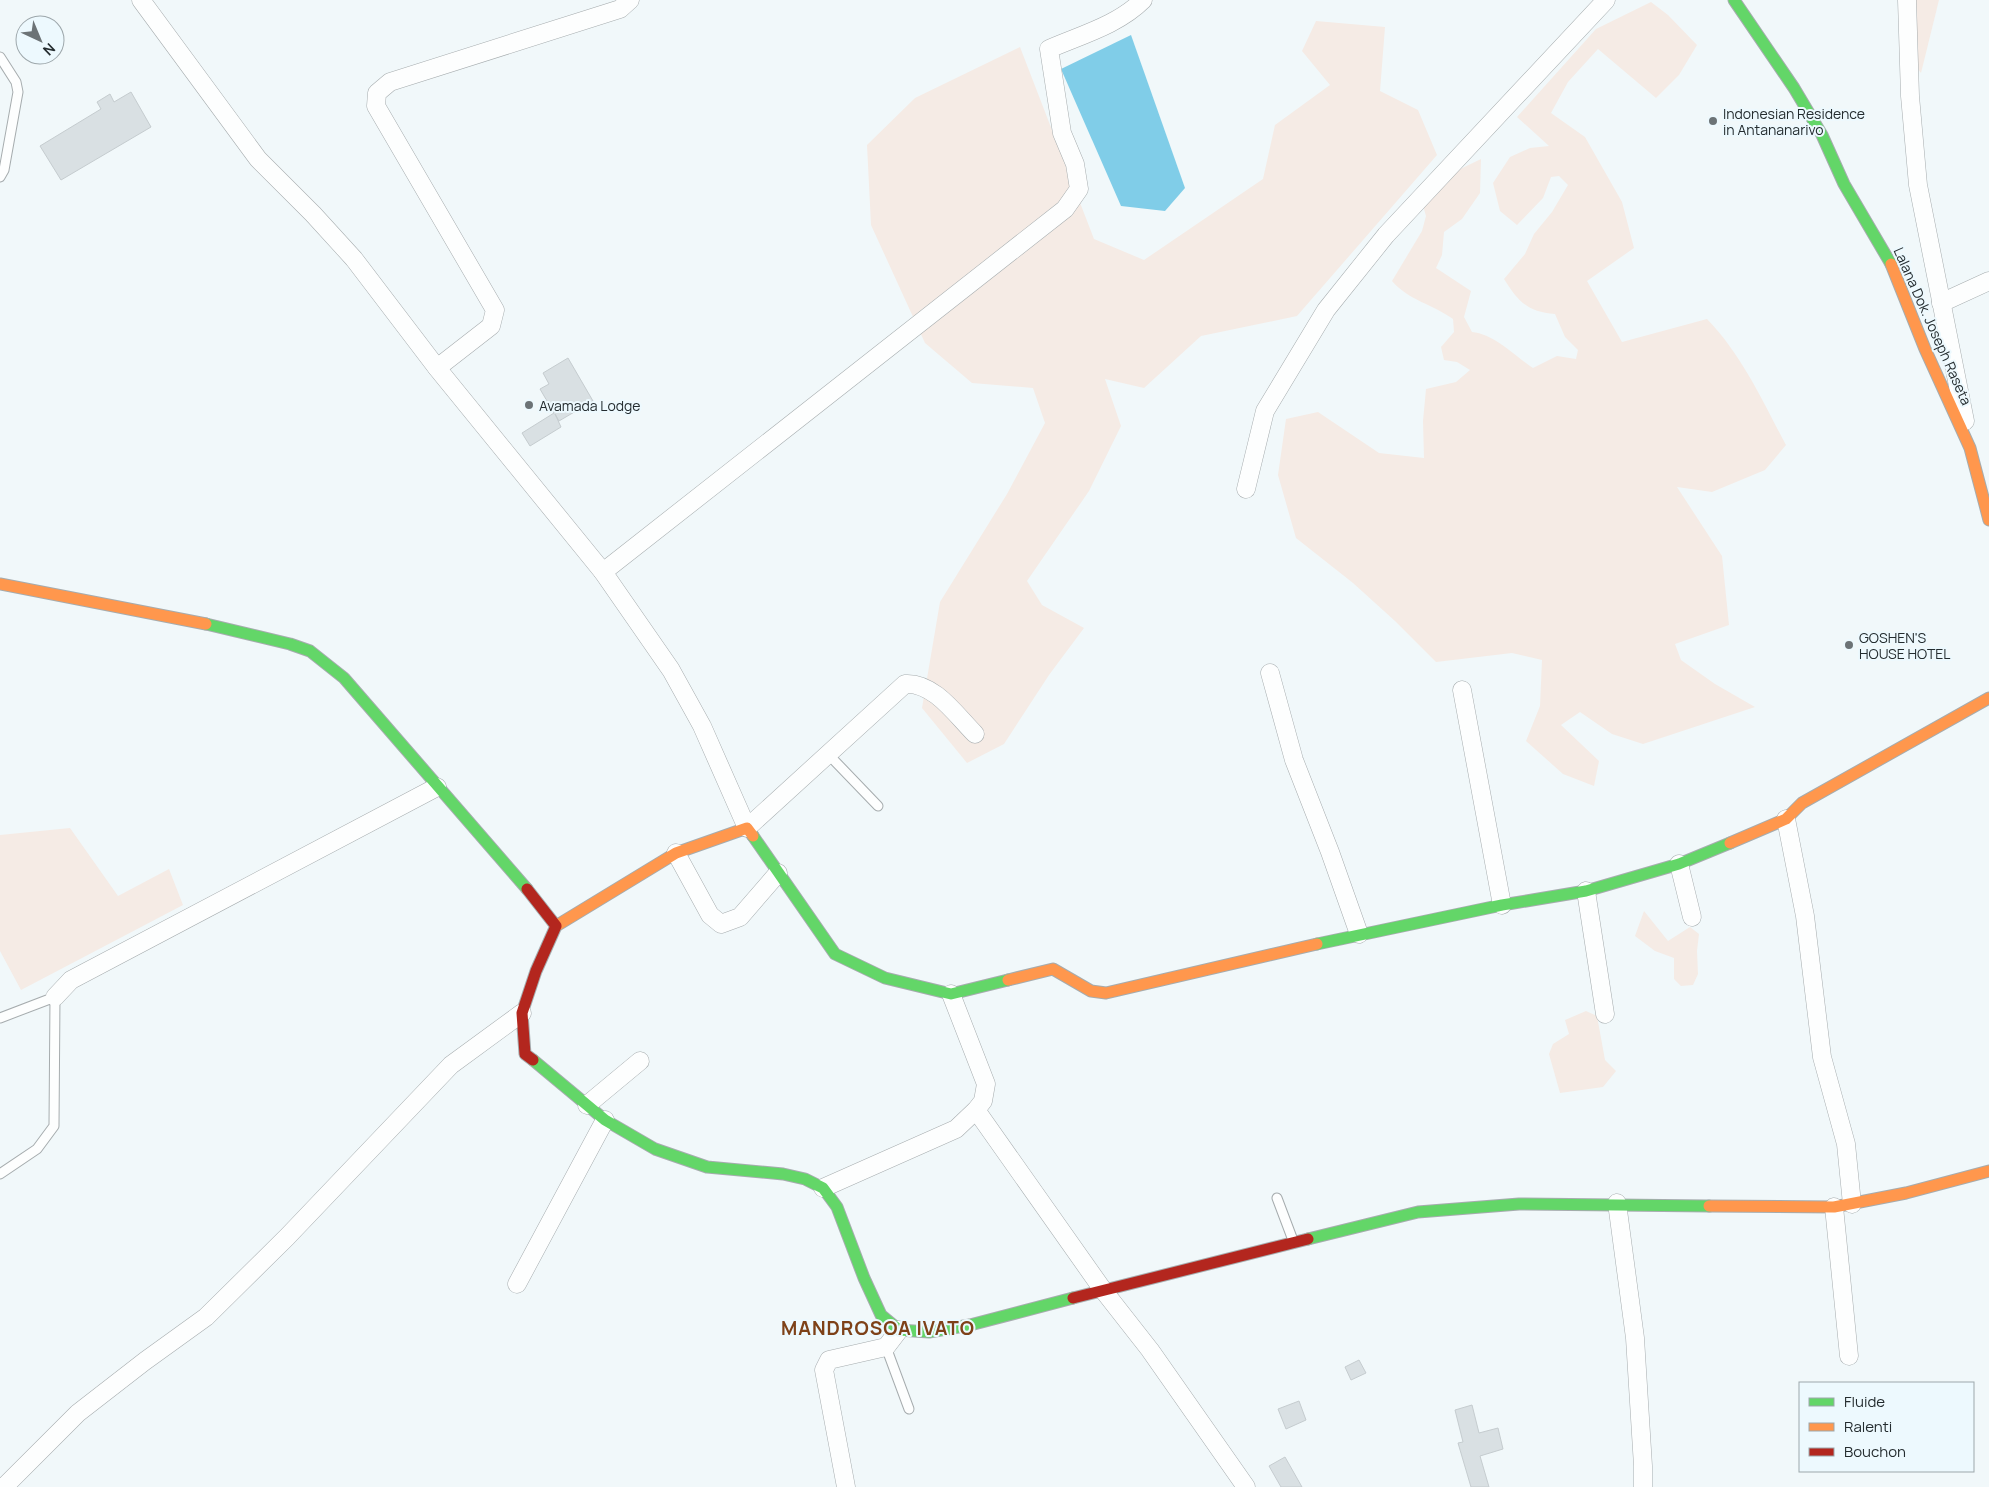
<svg xmlns="http://www.w3.org/2000/svg" width="1989" height="1487" viewBox="0 0 1989 1487" font-family="Manrope,sans-serif">
  <style>
    .green { fill: #f5ebe5 }
    .water { fill: #80cde8 }
    .building { fill: #d9e0e3; stroke: #c5cccf }
    .lines { fill: none; stroke-linecap: round; stroke-linejoin: round }
    .lane-casing { stroke: #a6acae; stroke-width: 11 }
    .street-casing { stroke: #a6acae; stroke-width: 19 }
    .fast-casing { stroke: #a6acae; stroke-width: 13 }
    .slow-casing { stroke: #a6acae; stroke-width: 13 }
    .jam-casing { stroke: #a6acae; stroke-width: 13 }
    .lane { stroke: #fdfefe; stroke-width: 9 }
    .street { stroke: #fdfefe; stroke-width: 18 }
    .fast { stroke: #63d668; stroke-width: 11 }
    .slow { stroke: #ff974d; stroke-width: 11 }
    .jam { stroke: #b3261e; stroke-width: 11 }
    .poi-dot { fill: #6c7376; stroke: #edf9fe; stroke-width: 2 }
    .labels { text-anchor: middle; dominant-baseline: central; stroke-width: 4; stroke-linejoin: round; paint-order: stroke }
    .poi-label { font-size: 14px; fill: #242c2f; stroke: #edf9fe; text-anchor: start }
    .street-label { font-size: 14px; fill: #242c2f; stroke: #edf9fe }
    .district-label { font-size: 19px; font-weight: bold; letter-spacing: 1px; fill: #7e4118; stroke: #edf9fe }
  </style>
  <rect width="100%" height="100%" fill="#f1f8fa"/>
  <g class="green">
    <polygon points="1910,0 1939,0 1921,73 1908,56"/>
    <path d="M 1651,2 L 1668,15 L 1697,45 L 1679,75 L 1656,98 L 1598,49 L 1568,82 L 1551,113 L 1585,137 L 1622,202 L 1634,248 L 1587,281 L 1622,342 L 1707,319 C 1742,355 1763,402 1786,445 L 1765,470 L 1712,492 L 1677,487 L 1722,556 L 1729,625 L 1675,644 L 1681,660 L 1715,684 L 1755,707 L 1643,744 L 1612,734 L 1580,712 L 1561,725 L 1599,761 L 1594,786 L 1563,774 L 1526,741 L 1540,706 L 1542,660 L 1512,653 L 1436,662 L 1395,621 L 1353,583 L 1296,538 L 1278,475 L 1286,419 L 1318,412 L 1379,453 L 1424,458 L 1423,421 L 1426,389 L 1456,382 L 1470,370 L 1457,362 L 1444,360 L 1441,347 L 1454,332 L 1453,319 C 1434,305 1408,300 1392,281 L 1422,231 L 1426,216 L 1422,202 L 1452,173 L 1481,159 L 1480,193 L 1462,219 L 1444,232 L 1442,255 L 1436,268 L 1471,291 L 1464,317 L 1472,332 C 1494,334 1515,356 1533,368 L 1557,356 L 1576,359 L 1578,350 L 1565,337 L 1555,314 C 1527,312 1518,301 1504,279 L 1525,254 L 1534,234 L 1552,212 L 1568,185 L 1559,176 L 1551,177 L 1543,198 L 1517,225 L 1500,211 L 1493,183 L 1510,157 L 1530,148 L 1549,146 L 1517,117 L 1596,29 Z"/>
    <polygon points="1316,21 1385,27 1380,91 1418,110 1437,155 1297,316 1201,336 1144,388 1105,379 1121,426 1089,491 1027,581 1042,605 1084,628 1049,675 1004,744 967,763 922,708 940,602 1007,494 1045,423 1033,388 972,383 925,343 871,225 867,145 915,98 1020,47 1094,239 1144,260 1263,179 1275,125 1330,85 1302,51"/>
    <polygon points="70,828 118,896 169,869 183,905 21,990 0,951 0,835"/>
    <polygon points="1644,911 1668,941 1690,927 1699,934 1697,951 1698,974 1693,985 1681,986 1674,979 1674,958 1655,951 1635,936"/>
    <polygon points="1586,1011 1597,1016 1605,1060 1616,1071 1603,1087 1560,1093 1549,1054 1553,1044 1569,1034 1565,1020"/>
  </g>
  <polygon class="water" points="1131,35 1185,188 1165,211 1121,206 1061,69"/>
  <g class="building">
    <polygon points="131,92 151,127 61,180 40,146 101,109 97,102 110,94 114,102"/>
    <polygon points="568,358 593,401 559,421 555,414 561,427 530,446 522,433 554,413 540,389 549,384 543,373"/>
    <polygon points="1359,1360 1366,1373 1351,1380 1345,1367"/>
    <polygon points="1299,1401 1306,1420 1286,1429 1278,1409"/>
    <polygon points="1472,1405 1479,1433 1498,1428 1503,1449 1480,1456 1489,1487 1471,1487 1458,1443 1463,1442 1455,1410"/>
    <polygon points="1285,1457 1302,1487 1281,1487 1269,1466"/>
  </g>
  <g class="lines">
    <defs>
      <g id="lane">
        <polyline points="0,57 16,82 18,92 4,170 0,177"/>
        <polyline points="828,754 878,806"/>
        <polyline points="0,1018 55,997 54,1126 37,1149 0,1174"/>
        <polyline points="1277,1198 1294,1243"/>
        <polyline points="886,1347 909,1409"/>
      </g>
      <g id="street">
        <polyline points="141,0 258,159 313,214 354,259 437,368 603,572"/>
        <polyline points="1907,0 1910,96 1918,185 1965,421"/>
        <polyline points="1941,303 1989,281"/>
        <polyline points="437,368 491,326 495,310 376,106 377,93 390,82 620,9 630,0"/>
        <polyline points="1246,489 1265,411 1326,310 1386,235 1606,0"/>
        <polyline points="1270,673 1294,760 1330,852 1359,934"/>
        <polyline points="1462,690 1502,905"/>
        <path d="M 975,734 C 956,715 934,682 905,684 L 747,828 L 702,726 L 671,670 L 603,572 L 1065,209 L 1079,189 L 1075,164 L 1062,133 L 1049,49 C 1081,35 1118,25 1143,0"/>
        <polyline points="1786,819 1805,916 1822,1057 1846,1144 1852,1204"/>
        <polyline points="676,853 710,915 721,924 740,917 778,873"/>
        <polyline points="1679,864 1692,917"/>
        <polyline points="1586,891 1605,1014"/>
        <polyline points="55,997 71,980 437,787"/>
        <polyline points="587,1105 640,1061"/>
        <polyline points="976,1110 1103,1290 1150,1350 1246,1487"/>
        <polyline points="823,1188 956,1129 976,1110 983,1101 986,1084 951,994"/>
        <polyline points="1617,1203 1635,1338 1643,1466 1643,1487"/>
        <polyline points="1834,1207 1849,1356"/>
        <polyline points="517,1284 605,1120"/>
        <polyline points="4,1487 78,1413 145,1361 206,1317 287,1237 451,1065 522,1013"/>
        <polyline points="846,1487 824,1370 829,1360 886,1347 899,1330"/>
      </g>
      <g id="fast">
        <polyline points="1734,0 1794,88 1822,135 1844,184 1891,264"/>
        <polyline points="206,624 290,644 310,651 344,678 527,889"/>
        <polyline points="753,836 835,954 885,978 951,994 1008,980"/>
        <polyline points="1317,944 1502,905 1586,891 1679,864 1730,843"/>
        <polyline points="533,1060 605,1120 655,1149 707,1167 783,1174 805,1179 823,1188 837,1207 864,1278 881,1315 899,1330 929,1332 970,1325 1073,1298"/>
        <polyline points="1308,1239 1418,1212 1519,1204 1709,1206"/>
      </g>
      <g id="slow">
        <polyline points="1891,264 1925,349 1970,448 1989,520"/>
        <polyline points="0,584 206,624"/>
        <polyline points="1730,843 1786,819 1802,803 1989,698"/>
        <polyline points="556,926 676,853 747,828 753,836"/>
        <polyline points="1008,980 1053,969 1091,991 1106,993 1317,944"/>
        <polyline points="1709,1206 1834,1207 1906,1193 1989,1171"/>
      </g>
      <g id="jam">
        <polyline points="527,889 556,926 536,971 522,1013 525,1054 533,1060"/>
        <polyline points="1073,1298 1308,1239"/>
      </g>
    </defs>
    <use href="#lane" class="lane-casing"/>
    <use href="#street" class="street-casing"/>
    <use href="#fast" class="fast-casing"/>
    <use href="#slow" class="slow-casing"/>
    <use href="#jam" class="jam-casing"/>
    <use href="#lane" class="lane"/>
    <use href="#street" class="street"/>
    <use href="#fast" class="fast"/>
    <use href="#slow" class="slow"/>
    <use href="#jam" class="jam"/>
  </g>
  <g class="poi-dot">
    <circle cx="1713" cy="121" r="5"/>
    <circle cx="529" cy="405" r="5"/>
    <circle cx="1849" cy="645" r="5"/>
  </g>
  <g class="labels">
    <g class="poi-label">
      <text x="1723" y="113">Indonesian Residence<tspan x="1723" dy="16">in Antananarivo</tspan></text>
      <text x="539" y="405">Avamada Lodge</text>
      <text x="1859" y="637">GOSHEN'S<tspan x="1859" dy="16">HOUSE HOTEL</tspan></text>
    </g>
    <g class="street-label">
      <text transform="translate(1933 326) rotate(66)">Lalana Dok. Joseph Raseta</text>
    </g>
    <g class="district-label">
      <text x="878" y="1328">MANDROSOA IVATO</text>
    </g>
  </g>
  <rect x="1799" y="1382" width="175" height="90" fill="#edf9fe" stroke="#9da7ab"/>
  <rect x="1809" y="1398" width="25" height="8" fill="#63d668" stroke="#9da7ab"/>
  <text x="1844" y="1407" font-size="15" fill="#242c2f">Fluide</text>
  <rect x="1809" y="1423" width="25" height="8" fill="#ff974d" stroke="#9da7ab"/>
  <text x="1844" y="1432" font-size="15" fill="#242c2f">Ralenti</text>
  <rect x="1809" y="1448" width="25" height="8" fill="#b3261e" stroke="#9da7ab"/>
  <text x="1844" y="1457" font-size="15" fill="#242c2f">Bouchon</text>
  <g transform="translate(40 40) rotate(136)"><circle r="24" fill="#edf9fe" stroke="#9da7ab"/>
  <path d="M0-4L9 19L0 12L-9 19Z" fill="#6c7376"/>
  <text y="-8" font-size="14" font-weight="bold" text-anchor="middle" fill="#242c2f">N</text>
  </g>
</svg>
